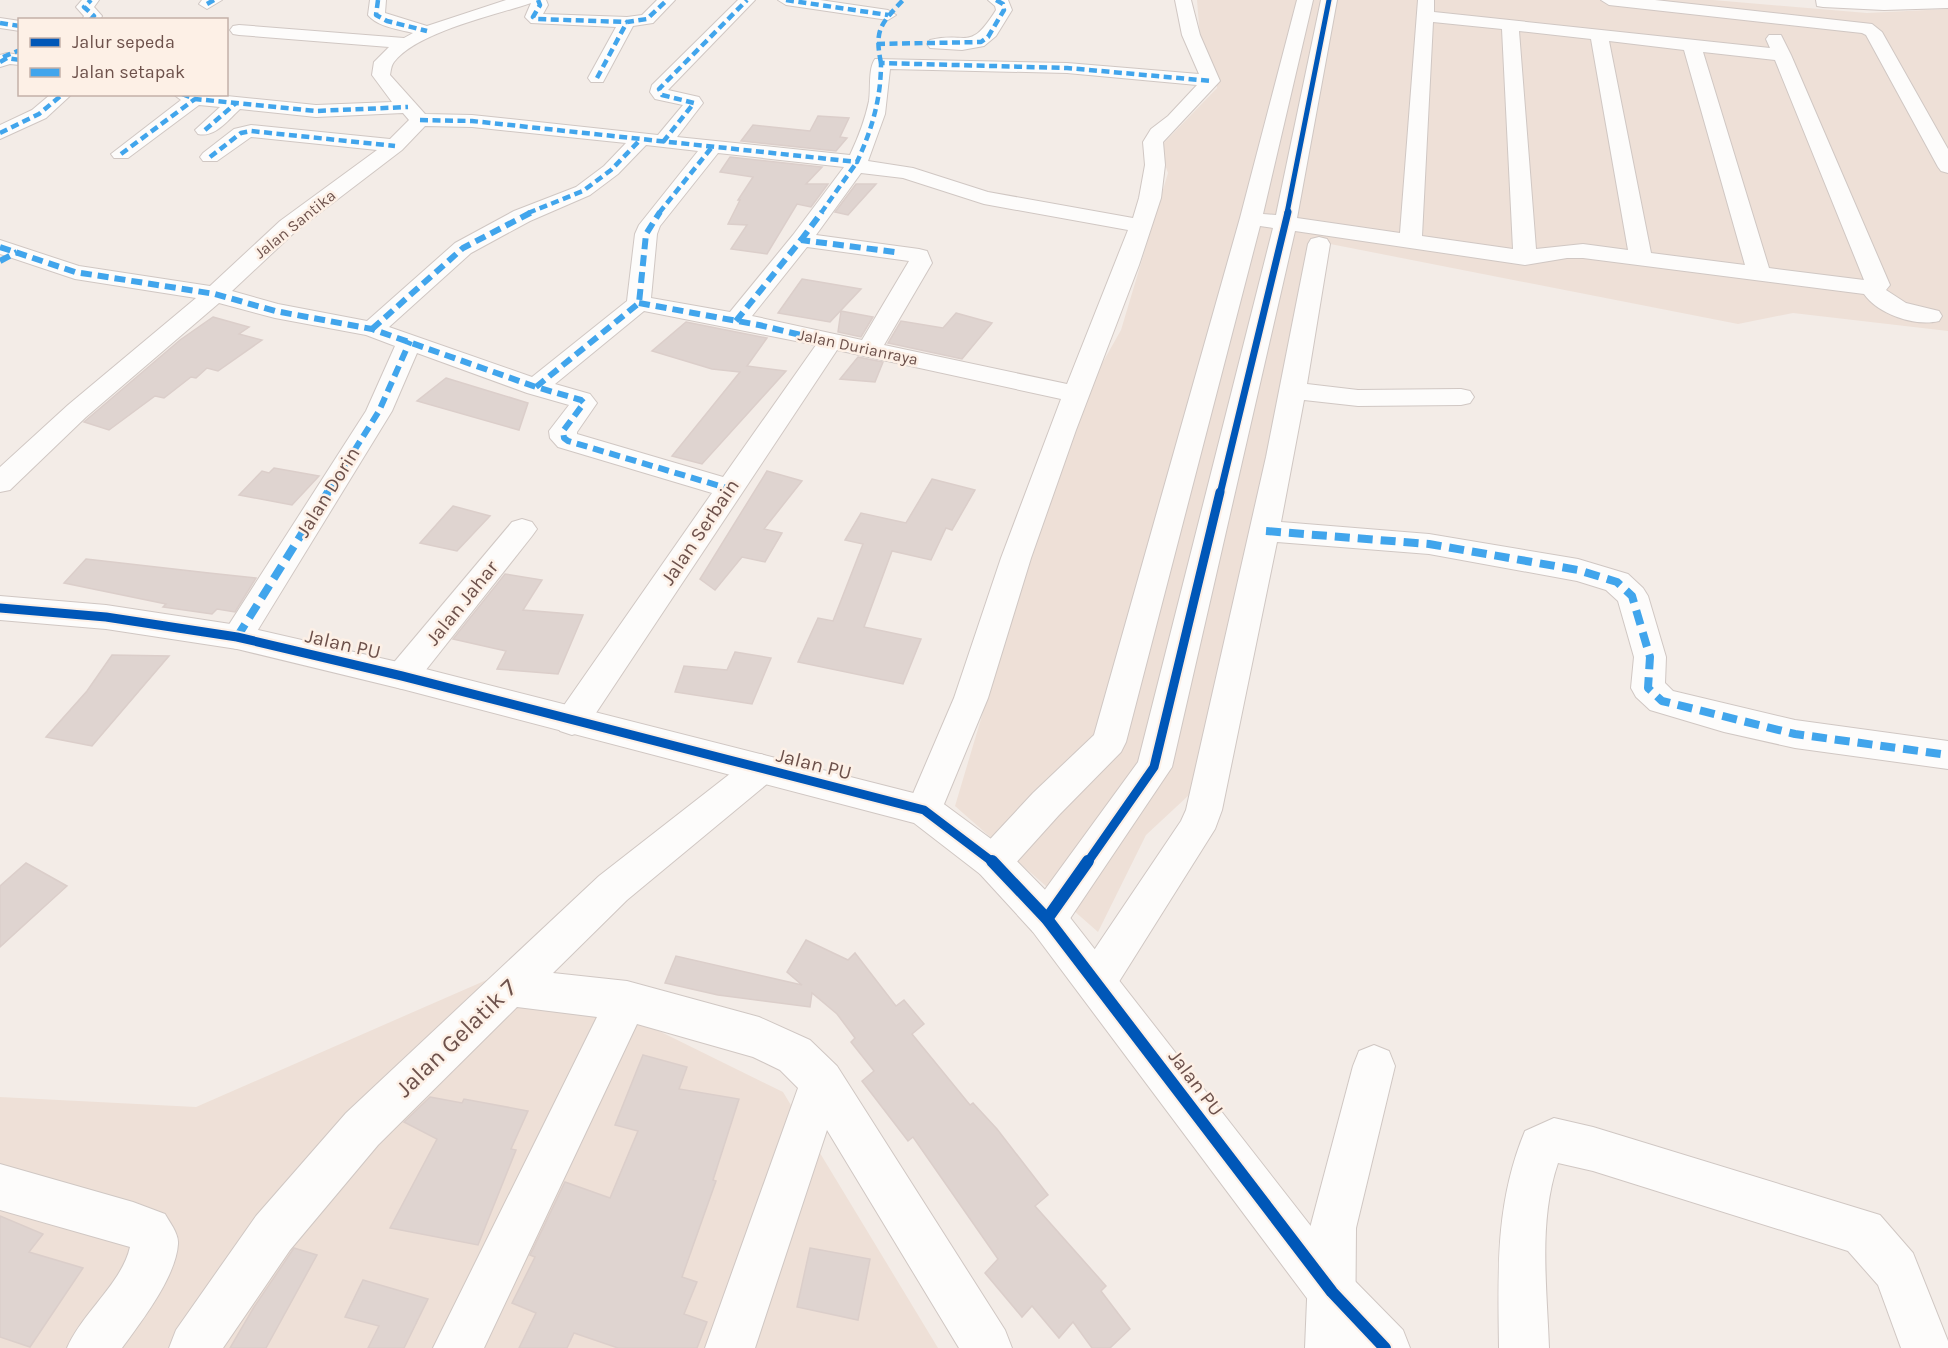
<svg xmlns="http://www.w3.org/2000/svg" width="1948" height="1348" viewBox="0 0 1948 1348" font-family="Karla,sans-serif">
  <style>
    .residential { fill: #eee0d7 }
    .building { fill: #dfd4d0; stroke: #dbceca; stroke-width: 1.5 }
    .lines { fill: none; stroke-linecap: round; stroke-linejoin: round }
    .minor-casing { stroke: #d0c7c3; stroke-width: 2 }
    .tertiary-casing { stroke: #d0c7c3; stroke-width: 2 }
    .minor { fill: #fdfcfb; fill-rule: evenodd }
    .tertiary { fill: #fdfcfb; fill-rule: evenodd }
    .quiet-far2 { stroke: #41a5ec; stroke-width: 4.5; stroke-dasharray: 8 4.5; stroke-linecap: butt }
    .quiet-far1 { stroke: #41a5ec; stroke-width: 6; stroke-dasharray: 11 6; stroke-linecap: butt }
    .quiet { stroke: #41a5ec; stroke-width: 8; stroke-dasharray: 15 8; stroke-linecap: butt }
    .cycleway-far3-casing { stroke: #fdf0e6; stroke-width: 8 }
    .cycleway-far2-casing { stroke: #fdf0e6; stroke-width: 10 }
    .cycleway-far1-casing { stroke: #fdf0e6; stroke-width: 13 }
    .cycleway-casing { stroke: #fdf0e6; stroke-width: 16 }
    .cycleway-far3 { stroke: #0057b8; stroke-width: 5 }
    .cycleway-far2 { stroke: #0057b8; stroke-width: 7 }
    .cycleway-far1 { stroke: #0057b8; stroke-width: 9 }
    .cycleway { stroke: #0057b8; stroke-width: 12 }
    .labels { text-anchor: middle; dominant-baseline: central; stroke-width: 5; stroke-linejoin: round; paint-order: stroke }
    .far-street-label { font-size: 16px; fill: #6d514b; stroke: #fdf0e6 }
    .street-label { font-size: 20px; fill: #6d514b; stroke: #fdf0e6 }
    .near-street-label { font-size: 24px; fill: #6d514b; stroke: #fdf0e6 }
  </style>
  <rect width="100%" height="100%" fill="#f3ece7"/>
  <g class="residential">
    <polygon points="1197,0 1713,0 1867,13 1948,9 1948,331 1793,313 1738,324 1315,241 1203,782 1146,835 1098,932 955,806 1044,508 1086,392 1121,330 1168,173 1159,148 1217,88 1216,76 1200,37"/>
    <polygon points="523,964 783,1092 938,1348 0,1348 0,1097 196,1107"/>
  </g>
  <g class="building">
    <polygon points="818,116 849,118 840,137 847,138 836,151 741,141 753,125 810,131"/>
    <polygon points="730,157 822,167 806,184 828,184 811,207 797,204 767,254 731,249 747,225 728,224 740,200 738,200 753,177 720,172"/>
    <polygon points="856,184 876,184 848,215 835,212"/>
    <polygon points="802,279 861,289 830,322 778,313"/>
    <polygon points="841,311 873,317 861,337 838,332"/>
    <polygon points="956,313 992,323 962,359 888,343 901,321 943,328"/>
    <polygon points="213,317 249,327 239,334 262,340 218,371 207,368 196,378 191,377 164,398 155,396 109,430 84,422 180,340"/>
    <polygon points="686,322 767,338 747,366 786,371 702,464 672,456 740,372 712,369 652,351"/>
    <polygon points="858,357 883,362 875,382 840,379"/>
    <polygon points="446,378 528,403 519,430 417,401"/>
    <polygon points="274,468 319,476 292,505 239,495 262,471 269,473"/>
    <polygon points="767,471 802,481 764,529 782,533 765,562 742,557 715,590 700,579"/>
    <polygon points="932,479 975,490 952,530 946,528 931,560 892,551 864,627 921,639 903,684 798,662 818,618 833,621 863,544 845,540 861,513 906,523"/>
    <polygon points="453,506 490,516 457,551 420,543"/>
    <polygon points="86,559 209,573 256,578 235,612 217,609 212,614 163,607 166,604 64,583"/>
    <polygon points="505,574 542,580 523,610 583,615 558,674 497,669 506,651 453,639"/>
    <polygon points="735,652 771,658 752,704 675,692 684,666 727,670"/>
    <polygon points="112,655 169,656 92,746 46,737 87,691"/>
    <polygon points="26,863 67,886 0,947 0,886"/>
    <polygon points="806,940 848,960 855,953 896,1006 904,1000 924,1024 912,1034 970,1105 973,1103 997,1129 1048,1195 1035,1206 1106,1286 1101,1291 1130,1329 1110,1348 1092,1348 1073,1322 1059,1338 1032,1306 1022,1317 985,1273 998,1259 913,1137 908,1141 862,1081 874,1071 851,1042 855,1038 837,1014 812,993 810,1007 718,995 665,983 676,956 802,985 787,972"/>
    <polygon points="643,1055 687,1067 679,1089 739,1099 713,1180 716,1181 682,1277 697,1282 684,1314 707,1322 697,1348 618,1348 574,1333 567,1348 519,1348 536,1313 512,1303 535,1257 530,1255 565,1182 610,1198 638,1131 615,1125"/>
    <polygon points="430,1097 462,1103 464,1099 528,1111 511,1149 516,1150 478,1245 390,1228 437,1139 404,1122"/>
    <polygon points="0,1216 43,1234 29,1252 83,1268 30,1347 0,1337"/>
    <polygon points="294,1248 317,1255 266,1348 230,1348 254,1307"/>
    <polygon points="810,1248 870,1259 858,1320 797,1307"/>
    <polygon points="363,1280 428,1299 404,1348 368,1348 379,1326 345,1317"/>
  </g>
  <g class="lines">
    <defs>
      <g id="minor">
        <polygon points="82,0 99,0 94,7 102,16 100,20 82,20 84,16 76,7"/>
        <polygon points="202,0 222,0 207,9 199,4"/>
        <path d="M 370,0 L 386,0 L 385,13 L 427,26 L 506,0 L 546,0 L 548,5 L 543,14 L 627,17 L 642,15 L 657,0 L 675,0 L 653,23 L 633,26 L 603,82 L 591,82 L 588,78 L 616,27 L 531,23 L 525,17 L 531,3 C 496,15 417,32 394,62 C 391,66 391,70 390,75 L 425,114 L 472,115 L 658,135 L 683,105 L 655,99 L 650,92 L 652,85 L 738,0 L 755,0 L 668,90 L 699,97 L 703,103 L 677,137 L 850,155 C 858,138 865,120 869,101 C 871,89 868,69 875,59 L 1067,63 L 1199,74 L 1182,35 L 1175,0 L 1191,0 L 1200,35 L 1220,81 L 1163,142 L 1165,165 L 1161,198 L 1139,265 L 1076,430 L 1031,558 L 988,698 L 937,821 L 924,826 L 911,821 L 906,810 L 954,698 L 1001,558 L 1061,399 L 837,350 L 584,731 L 572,735 L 560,731 L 555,721 L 560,711 L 712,493 L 558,447 L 550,438 L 549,431 L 569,405 L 527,393 L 417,353 L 392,411 L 248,646 L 237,649 L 226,646 L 221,637 L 366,411 L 395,346 L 366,335 L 275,318 L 219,303 L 86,417 L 10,490 L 0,492 L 0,467 L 68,405 L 196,298 L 75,279 L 0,254 L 0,240 L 79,266 L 210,286 L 280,221 L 377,150 L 251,137 L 217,161 L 203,161 L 200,157 L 203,153 L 234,129 L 251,125 L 390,139 L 409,120 L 403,113 L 316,117 L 240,109 C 228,120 215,138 198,134 L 195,130 L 220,107 L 199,105 L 128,158 L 114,158 L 111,154 L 181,100 L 173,94 L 207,94 L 316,105 L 392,102 L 372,75 L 374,62 L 389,47 L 239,35 L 233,34 L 230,30 L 233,26 L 239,25 L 404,38 L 413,33 C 398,29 378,27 368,15 ZM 890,69 L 1067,73 L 1197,85 L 1168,116 L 1151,129 L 1143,142 L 1145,165 L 1139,198 L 1133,218 L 988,192 L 913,168 L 868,161 L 885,114 ZM 425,126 L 472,127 L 626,143 L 604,166 L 576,187 L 514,211 L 455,243 L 367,321 L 278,304 L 232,291 L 296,231 L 402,150 ZM 646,145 L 698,151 L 639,225 L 635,234 L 627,301 L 532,377 L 389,327 L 471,253 L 530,221 L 590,195 L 618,174 ZM 718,153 L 844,167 L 793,235 L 730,312 L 651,298 L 657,234 L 660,226 ZM 861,173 L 903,178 L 984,204 L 1128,230 L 1067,384 L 884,345 L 932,263 L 927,251 L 919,249 L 816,235 ZM 807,247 L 909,261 L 862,340 L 752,316 ZM 644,311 L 816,345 L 723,477 L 577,434 L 577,432 L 597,403 L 590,394 L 555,384 Z"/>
        <polygon points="778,0 820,0 888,10 896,15 888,20 786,5"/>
        <path d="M 988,0 L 1008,0 L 1012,10 L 996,36 L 984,46 L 962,50 L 930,48 L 927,44 L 930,40 C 968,31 969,53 996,10 L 995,6 Z"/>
        <path d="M 1297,0 L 1313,0 L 1263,214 L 1276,215 L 1321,0 L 1337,0 L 1297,218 L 1400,233 L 1418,0 L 1434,0 L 1434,12 L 1770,48 L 1766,39 L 1769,35 L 1781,35 L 1791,55 L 1890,285 L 1886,290 L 1906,303 L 1939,311 L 1942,316 L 1939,321 C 1915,327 1878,314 1864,294 L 1583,258 L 1567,258 L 1525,265 L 1295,231 L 1172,767 L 1061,932 L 1047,937 L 1033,932 L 1027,919 L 1033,906 L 1138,762 L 1273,228 L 1260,226 L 1126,742 L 1121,752 L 1059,815 L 1006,874 L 993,879 L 980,874 L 974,862 L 980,850 L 1033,793 L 1094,735 L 1240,218 ZM 1433,22 L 1502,29 L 1513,249 L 1422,236 ZM 1519,31 L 1591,39 L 1628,250 L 1583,244 L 1536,249 ZM 1609,41 L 1684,50 L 1745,265 L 1651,253 ZM 1703,52 L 1775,60 L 1864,280 L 1769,268 Z"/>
        <polygon points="1601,0 1655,0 1872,24 1882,32 1948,149 1948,173 1941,171 1938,167 1866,35 1862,33 1609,5"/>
        <polygon points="1816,0 1948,0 1948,8 1884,10 1823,7 1817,6"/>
        <polygon points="0,18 20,21 20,31 0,28"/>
        <polygon points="7,53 20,55 20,65 10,64 0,67 0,55"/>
        <polygon points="51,94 72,94 46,118 0,139 0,125 32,110"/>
        <polygon points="1319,237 1327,239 1330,244 1307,384 1358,390 1461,389 1470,391 1474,397 1470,403 1461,405 1358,406 1304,400 1281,522 1429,534 1578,559 1628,574 1643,588 1648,596 1666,657 1665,683 1673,691 1795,720 1948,741 1948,769 1795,748 1724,732 1650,710 1636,697 1631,688 1634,657 1618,601 1606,590 1577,581 1429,554 1277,542 1222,810 1215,829 1110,996 1096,1001 1082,996 1076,982 1082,968 1181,821 1186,810 1266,457 1308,244 1311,239"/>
        <polygon points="522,519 532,522 537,529 532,536 414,685 402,689 390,685 385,676 390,667 512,522"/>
        <polygon points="761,754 773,759 779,769 773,779 627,900 553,973 627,981 759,1017 810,1040 837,1066 1005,1330 1012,1348 959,1348 827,1130 755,1348 705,1348 798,1088 780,1070 753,1057 637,1024 484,1348 433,1348 597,1017 517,1007 378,1145 290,1250 223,1348 169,1348 176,1330 256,1216 346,1113 599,876 749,759"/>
        <polygon points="1374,1045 1389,1051 1395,1066 1356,1228 1355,1348 1305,1348 1310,1228 1353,1066 1359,1051"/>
        <path d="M 1554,1118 L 1593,1127 L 1880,1215 L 1913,1253 L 1948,1341 L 1948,1348 L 1901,1348 L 1878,1285 L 1848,1251 L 1593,1171 L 1558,1163 C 1538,1221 1547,1288 1549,1348 L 1499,1348 C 1498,1271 1495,1203 1525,1131 Z"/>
        <path d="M 0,1164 L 133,1202 L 165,1214 C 170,1223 179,1234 178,1244 C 176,1277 141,1322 122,1348 L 67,1348 C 82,1313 122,1283 130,1247 L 0,1210 Z"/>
      </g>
      <polygon id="tertiary" points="0,596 106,605 237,625 402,663 937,799 1006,850 1061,906 1349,1275 1403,1330 1410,1348 1351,1348 1315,1309 1033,932 980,874 914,823 402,689 237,649 106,629 0,620"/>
    </defs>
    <use href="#minor" class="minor-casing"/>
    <use href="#tertiary" class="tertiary-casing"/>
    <use href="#minor" class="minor"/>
    <use href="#tertiary" class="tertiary"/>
    <g class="quiet-far2">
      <polyline points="378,0 376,15 387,21 427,31"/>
      <polyline points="538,0 540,5 533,17 537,19 627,22"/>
      <polyline points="786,0 888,15"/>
      <polyline points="207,4 214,0"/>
      <polyline points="90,20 94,16 84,7 91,0"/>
      <polyline points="0,23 20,26"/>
      <polyline points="877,44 981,42 988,37 1004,10 1003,4 996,0"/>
      <polyline points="3,57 20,50"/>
      <polyline points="0,62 7,58 20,60"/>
      <path d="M 881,63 C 874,29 881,24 903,0"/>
      <polyline points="597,78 627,22 647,19 667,0"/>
      <polyline points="182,94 195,99 316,111 408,107"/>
      <path d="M 420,120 L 472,121 L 857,162 C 872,129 881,99 881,63 L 1067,68 L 1211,81"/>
      <polyline points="205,130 236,103"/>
      <polyline points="0,133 39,114 63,94"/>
      <polyline points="663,142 694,103 662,95 659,89 747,0"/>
      <polyline points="121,154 195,99"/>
      <polyline points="210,157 241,133 251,131 395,146"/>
      <polyline points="528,213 583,191 611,170 641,139"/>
      <polyline points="659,213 712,147"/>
      <polyline points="821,213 857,162"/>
    </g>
    <g class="quiet-far1">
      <polyline points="801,240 822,212"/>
      <polyline points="0,247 75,272 215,294 275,311 372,329 536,387 581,400 584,403 563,431 564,438 568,441 730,489"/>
      <polyline points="0,261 17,252"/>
      <polyline points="639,303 759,325 830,342"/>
      <polyline points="736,321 801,240 895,252"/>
      <polyline points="372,329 463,248 532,212"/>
      <polyline points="536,387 639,303 646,234 660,212"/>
      <polyline points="327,494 379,411 410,341"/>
    </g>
    <g class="quiet">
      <polyline points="1266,531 1429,544 1578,570 1617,582 1632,596 1650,657 1648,688 1662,701 1795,734 1948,755"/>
      <polyline points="237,637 328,492"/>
    </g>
    <defs>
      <polyline id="cycleway-far3" points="1287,213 1329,0"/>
      <polyline id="cycleway-far2" points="1220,494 1288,212"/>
      <g id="cycleway-far1">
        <polyline points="0,608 106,617 237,637 402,676 924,810 994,863"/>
        <polyline points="1087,863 1154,767 1220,492"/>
      </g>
      <g id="cycleway">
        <polyline points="992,861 1047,919 1332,1292 1385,1348"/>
        <polyline points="1047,919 1088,861"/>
      </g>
    </defs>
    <use href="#cycleway-far3" class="cycleway-far3-casing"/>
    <use href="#cycleway-far2" class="cycleway-far2-casing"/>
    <use href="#cycleway-far1" class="cycleway-far1-casing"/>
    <use href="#cycleway" class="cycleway-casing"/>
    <use href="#cycleway-far3" class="cycleway-far3"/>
    <use href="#cycleway-far2" class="cycleway-far2"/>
    <use href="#cycleway-far1" class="cycleway-far1"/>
    <use href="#cycleway" class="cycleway"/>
  </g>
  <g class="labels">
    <g class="far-street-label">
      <text transform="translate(295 224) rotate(-39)">Jalan Santika</text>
      <text transform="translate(858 347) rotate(12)">Jalan Durianraya</text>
    </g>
    <g class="street-label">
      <text transform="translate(328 492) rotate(-58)">Jalan Dorin</text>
      <text transform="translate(700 532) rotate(-56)">Jalan Serbain</text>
      <text transform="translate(462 603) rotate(-51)">Jalan Jahar</text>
      <text transform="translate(343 644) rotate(13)">Jalan PU</text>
      <text transform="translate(814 764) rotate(14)">Jalan PU</text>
      <text transform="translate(1196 1083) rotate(53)">Jalan PU</text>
    </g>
    <g class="near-street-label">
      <text transform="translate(456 1038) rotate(-44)">Jalan Gelatik 7</text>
    </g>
  </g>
  <rect x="18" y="18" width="210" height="78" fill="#fdf0e6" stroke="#c3b0a8" stroke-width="1.5"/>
  <rect x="30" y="38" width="30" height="9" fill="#0057b8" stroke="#c3b0a8" stroke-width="1.5"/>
  <text x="72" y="48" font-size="18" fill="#6d514b">Jalur sepeda</text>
  <rect x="30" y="68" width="30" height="9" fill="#41a5ec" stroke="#c3b0a8" stroke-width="1.5"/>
  <text x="72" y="78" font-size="18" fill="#6d514b">Jalan setapak</text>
</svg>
